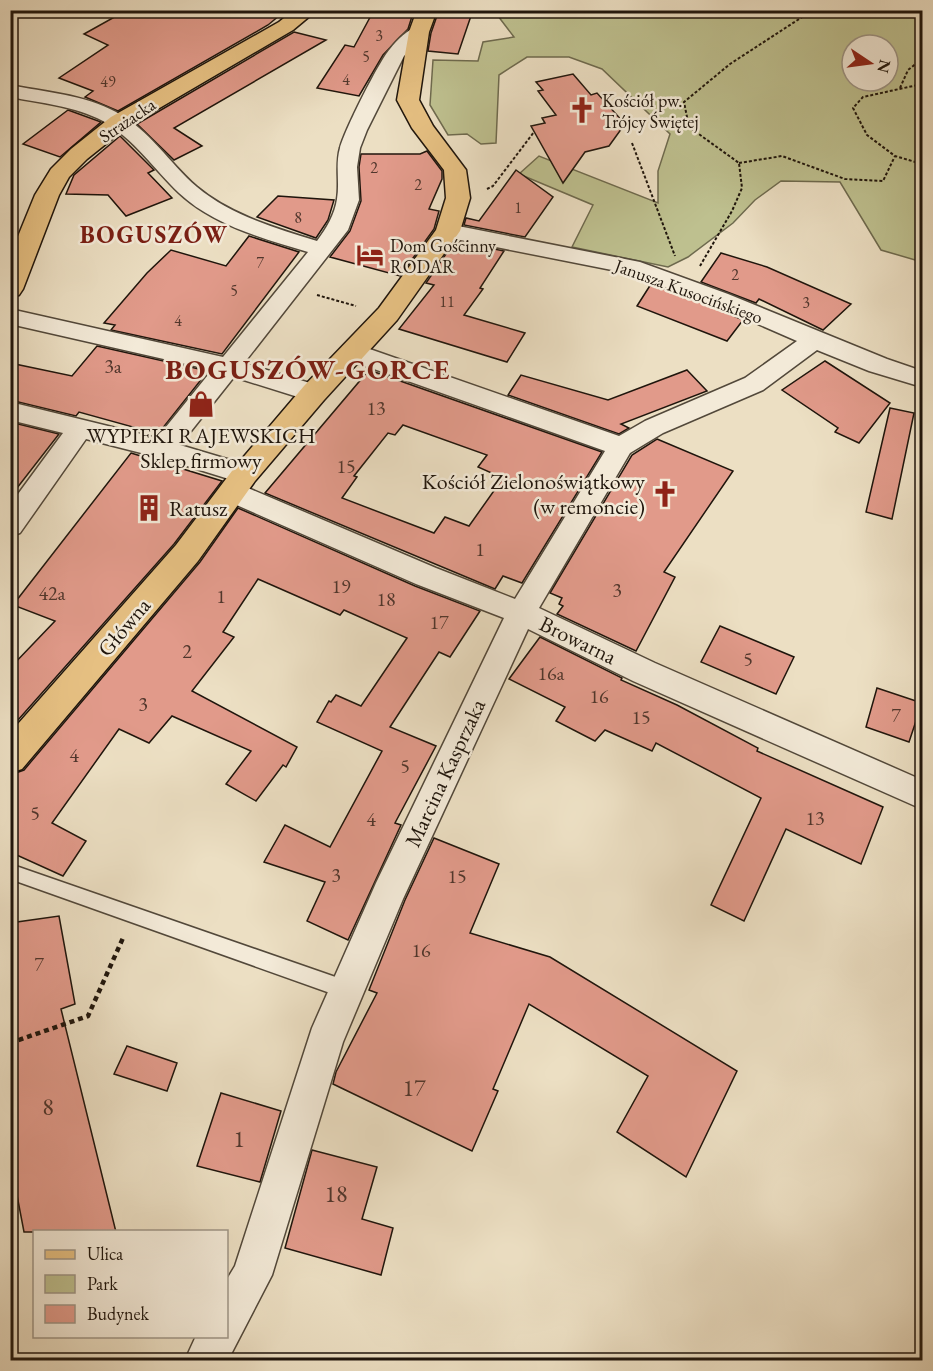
<svg xmlns="http://www.w3.org/2000/svg" width="933" height="1371" viewBox="0 0 933 1371" font-family="'EB Garamond',serif">
  <style>
    .green { fill: #bec08f; stroke: #6e6a4e; stroke-width: 1.5; fill-rule: evenodd }
    .building { fill: #e19a8a; stroke: #1f150c; stroke-width: 1.5; fill-rule: evenodd }
    .lines { fill: none; stroke-linecap: round; stroke-linejoin: round }
    .service-casing { stroke: #52483a; stroke-width: 3 }
    .minor-casing { stroke: #52483a; stroke-width: 3 }
    .primary-casing { stroke: #1f150c; stroke-width: 3 }
    .path-far1 { stroke: #1f150c; stroke-width: 2; stroke-dasharray: 3 2; stroke-linecap: butt }
    .path { stroke: #1f150c; stroke-width: 4.5; stroke-dasharray: 5 4; stroke-linecap: butt }
    .service { fill: #f3ead8; fill-rule: evenodd }
    .minor { fill: #f3ead8; fill-rule: evenodd }
    .primary { fill: #e6c082; fill-rule: evenodd }
    .labels { text-anchor: middle; dominant-baseline: central; stroke-width: 5; stroke-linejoin: round; paint-order: stroke }
    .far-number-label { font-size: 16px; fill: #50362c }
    .far-poi-label { font-size: 18px; fill: #1f150c; stroke: #f3ead8; text-anchor: start }
    .far-street-label { font-size: 18px; fill: #1f150c; stroke: #f3ead8 }
    .number-label { font-size: 20px; fill: #50362c }
    .poi-label { font-size: 22px; fill: #1f150c; stroke: #f3ead8 }
    .street-label { font-size: 22px; fill: #1f150c; stroke: #f3ead8 }
    .far-district-label { font-size: 24px; font-weight: bold; letter-spacing: 1.5px; fill: #7a1f14; stroke: #f3ead8 }
    .near-number-label { font-size: 24px; fill: #50362c }
    .district-label { font-size: 28px; font-weight: bold; letter-spacing: 1.5px; fill: #7a1f14; stroke: #f3ead8 }
  </style>
  <rect width="100%" height="100%" fill="#ecdfc3"/>
  <filter id="stains"><feTurbulence type="fractalNoise" baseFrequency=".00333" numOctaves="4"/><feColorMatrix values="0 0 0 0 .2 0 0 0 0 .09 0 0 0 0 .02 0 0 0 .5 -.17"/></filter>
  <radialGradient id="worn" r=".72"><stop offset=".6" stop-color="#630" stop-opacity="0"/><stop offset="1" stop-color="#630" stop-opacity=".3"/></radialGradient>
  <path class="green" d="M 499,11 L 922,11 L 922,262 L 881,250 L 840,182 L 781,181 L 755,200 L 733,223 L 688,257 L 668,267 L 572,247 L 593,205 L 519,174 L 539,156 L 658,203 L 658,171 L 670,134 L 602,69 L 569,57 L 527,57 L 499,75 L 496,143 L 481,144 L 467,134 L 448,135 L 430,105 L 433,60 L 478,61 L 483,42 L 514,37 L 498,16 ZM 852,45 L 888,45 L 888,81 L 852,81 Z"/>
  <g class="building">
    <polygon points="127,10 286,10 268,25 118,111 85,97 93,91 59,78 108,45 84,34"/>
    <polygon points="374,10 414,10 408,29 383,55 359,96 317,88 345,45 354,47"/>
    <polygon points="439,10 473,10 458,54 428,51 431,33"/>
    <polygon points="294,32 326,40 174,128 202,146 174,160 137,124"/>
    <polygon points="573,74 591,95 597,93 625,124 620,125 622,128 609,146 585,152 563,183 531,126 545,123 542,118 556,115 538,91 543,90 536,82"/>
    <polygon points="68,110 101,122 60,157 23,144"/>
    <polygon points="120,136 154,170 148,173 172,198 126,216 108,195 66,194 74,175"/>
    <polygon points="427,151 442,171 442,179 429,209 439,211 434,229 400,276 330,257 350,231 361,201 359,167 361,154 420,154"/>
    <polygon points="516,170 553,197 525,237 464,225 466,218 479,221"/>
    <polygon points="278,196 334,200 328,220 316,238 257,217"/>
    <polygon points="249,236 299,252 222,354 111,330 115,325 104,323 147,273 171,250 226,266"/>
    <polygon points="455,241 504,251 480,288 483,289 464,315 525,333 507,362 399,329 434,285 426,283"/>
    <polygon points="721,253 767,267 851,304 823,330 759,299 756,303 701,282"/>
    <polygon points="651,284 711,306 743,320 727,341 637,306"/>
    <polygon points="97,346 208,371 158,434 79,412 76,416 10,400 10,363 72,376"/>
    <polygon points="825,361 890,403 859,443 835,432 838,428 782,390"/>
    <path d="M 369,370 L 602,452 L 522,583 L 503,576 L 495,589 L 265,493 ZM 403,425 L 487,455 L 478,467 L 503,478 L 469,526 L 445,517 L 434,533 L 342,498 L 357,477 L 354,476 L 388,433 L 395,435 Z"/>
    <polygon points="687,370 707,391 621,424 629,428 619,434 508,395 521,375 608,400"/>
    <polygon points="890,408 914,413 892,519 866,512"/>
    <polygon points="10,422 59,434 10,497"/>
    <polygon points="657,439 733,471 664,572 675,577 636,651 557,614 563,606 559,604 562,598 550,593 632,455"/>
    <polygon points="131,453 222,481 174,544 10,729 10,668 55,621 13,605"/>
    <polygon points="238,508 415,586 480,611 450,657 439,652 390,727 436,746 395,823 401,825 348,940 307,921 325,882 264,862 285,825 330,847 382,751 317,722 329,701 331,702 336,695 361,706 407,638 344,610 340,615 258,579 223,632 234,637 192,691 297,747 286,767 283,765 256,801 226,784 251,751 172,716 149,743 119,729 52,823 86,841 63,876 10,852 10,775 24,770 200,562"/>
    <polygon points="720,626 794,657 776,694 701,662"/>
    <polygon points="540,637 622,678 621,680 677,705 758,748 757,751 883,807 861,864 786,829 744,921 711,905 761,798 656,743 652,751 605,730 595,741 556,721 565,707 509,679"/>
    <polygon points="877,688 922,703 909,742 866,727"/>
    <polygon points="434,838 499,864 470,933 550,957 737,1071 686,1177 617,1132 648,1076 529,1004 493,1089 498,1091 472,1151 333,1084 336,1072 377,993 369,990 405,900"/>
    <polygon points="59,916 75,1004 61,1009 116,1232 24,1232 16,1190 10,1156 10,923"/>
    <polygon points="127,1046 177,1063 167,1091 114,1074"/>
    <polygon points="221,1093 281,1111 260,1182 197,1166"/>
    <polygon points="312,1150 377,1167 362,1219 393,1228 381,1275 285,1248"/>
  </g>
  <g class="lines">
    <defs>
      <polygon id="service" points="10,864 347,981 353,984 356,990 353,996 347,999 10,879"/>
      <g id="minor">
        <path d="M 419,26 L 426,28 L 428,32 L 404,56 L 367,130 L 360,148 L 357,167 L 359,200 L 348,230 L 244,363 L 323,387 L 326,393 L 323,399 L 314,402 L 234,377 L 180,445 L 254,467 L 258,474 L 254,481 L 245,484 L 161,458 L 86,439 L 20,533 L 10,536 L 10,505 L 63,433 L 10,420 L 10,402 L 157,438 L 212,370 L 10,324 L 10,309 L 223,357 L 308,252 C 264,239 213,225 179,193 C 154,169 134,139 103,121 C 75,106 41,103 10,97 L 10,85 C 45,92 85,95 116,112 C 150,130 169,163 197,187 C 230,215 276,228 317,241 C 326,229 335,214 337,199 C 340,182 335,165 340,148 C 344,132 379,61 390,49 C 397,40 408,29 419,26 Z"/>
        <polygon points="448,224 640,262 728,294 887,359 922,371 922,387 869,371 817,350 763,390 663,433 630,453 539,608 655,663 922,780 922,809 633,681 528,629 403,899 343,1042 272,1275 228,1360 185,1360 196,1336 226,1336 226,1281 235,1266 312,1028 376,883 504,618 416,584 223,499 219,492 223,485 232,482 241,485 436,568 515,599 605,451 343,358 340,352 343,346 352,344 361,346 619,436 645,421 745,378 797,341 712,304 627,273 440,236 437,231 440,226"/>
      </g>
      <g id="primary">
        <polygon points="294,10 317,10 293,30 127,127 87,159 69,177 59,195 23,289 19,295 10,297 10,256 35,195 51,169 71,149 111,117 279,22"/>
        <polygon points="417,10 437,10 429,32 419,100 433,126 466,170 470,198 460,231 397,320 324,400 255,481 198,561 22,769 10,773 10,733 176,545 235,467 304,386 379,308 436,230 446,198 444,170 412,128 397,100 409,32"/>
      </g>
    </defs>
    <use href="#service" class="service-casing"/>
    <use href="#minor" class="minor-casing"/>
    <use href="#primary" class="primary-casing"/>
    <g class="path-far1">
      <polyline points="922,84 863,97 853,108 867,135 895,156 922,164"/>
      <polyline points="900,88 908,70 922,59"/>
      <polyline points="632,143 675,256"/>
      <polyline points="739,163 782,156 845,179 883,181 895,156"/>
      <polyline points="487,189 493,186 534,132"/>
      <polyline points="700,266 732,211 742,188 739,163 689,127 684,102 730,64 813,10"/>
      <polyline points="317,295 356,306"/>
    </g>
    <polyline class="path" points="10,1043 88,1016 123,938"/>
    <use href="#service" class="service"/>
    <use href="#minor" class="minor"/>
    <use href="#primary" class="primary"/>
  </g>
  <defs>
    <symbol id="church-bare" viewBox="-9 -9 18 18"><path d="M-1.2-6h2.4v3.5h3.3v2.4h-3.3V6h-2.4V-.1h-3.3v-2.4h3.3Z" fill="#8f2418" stroke="#f3ead8" stroke-width="2.5" paint-order="stroke"/></symbol>
    <symbol id="hotel-bare" viewBox="-9 -9 18 18"><path d="M-6-4.5h1.5V1H6V5H4.5V3h-9V5H-6ZM-4 0a1.8 1.8 0 1 1 3.6 0ZM.5 0V-2.5h3Q6-2.5 6 0Z" fill="#8f2418" stroke="#f3ead8" stroke-width="2.5" paint-order="stroke"/></symbol>
    <symbol id="shop-bare" viewBox="-9 -9 18 18"><path d="M-5-2.5h2.3a2.7 3.5 0 0 1 5.4 0H5L5.5 6h-11ZM-1.5-2.5h3a1.5 2.3 0 0 0-3 0Z" fill="#8f2418" stroke="#f3ead8" stroke-width="2.5" paint-order="stroke"/></symbol>
    <symbol id="building-bare" viewBox="-9 -9 18 18"><path d="M-4-6H4V6H1V3H-1V6H-4ZM-2.5-4.3h1.7v1.8h-1.7ZM.8-4.3h1.7v1.8H.8ZM-2.5-1h1.7V.8h-1.7ZM.8-1h1.7V.8H.8Z" fill="#8f2418" stroke="#f3ead8" stroke-width="2.5" paint-order="stroke"/></symbol>
  </defs>
  <g fill-rule="evenodd">
    <use href="#church-bare" x="563" y="91" width="38" height="38"/>
    <use href="#hotel-bare" x="351" y="236" width="38" height="38"/>
    <use href="#shop-bare" x="182" y="385" width="38" height="38"/>
    <use href="#church-bare" x="646" y="475" width="38" height="38"/>
    <use href="#building-bare" x="130" y="489" width="38" height="38"/>
  </g>
  <g class="labels">
    <g class="far-number-label">
      <text x="379" y="35">3</text>
      <text x="366" y="56">5</text>
      <text x="346" y="79">4</text>
      <text x="108" y="81">49</text>
      <text x="374" y="167">2</text>
      <text x="418" y="184">2</text>
      <text x="518" y="207">1</text>
      <text x="298" y="217">8</text>
      <text x="260" y="262">7</text>
      <text x="735" y="274">2</text>
      <text x="234" y="290">5</text>
      <text x="447" y="301">11</text>
      <text x="806" y="302">3</text>
      <text x="178" y="320">4</text>
    </g>
    <g class="far-poi-label">
      <text x="602" y="100">Kościół pw.<tspan x="602" dy="21">Trójcy Świętej</tspan></text>
      <text x="390" y="245">Dom Gościnny<tspan x="390" dy="21">RODAR</tspan></text>
    </g>
    <g class="far-street-label">
      <text transform="translate(127 120) rotate(-34)">Strażacka</text>
      <text transform="translate(689 291) rotate(20)">Janusza Kusocińskiego</text>
    </g>
    <g class="number-label">
      <text x="113" y="366">3a</text>
      <text x="376" y="408">13</text>
      <text x="346" y="466">15</text>
      <text x="480" y="549">1</text>
      <text x="341" y="586">19</text>
      <text x="617" y="590">3</text>
      <text x="52" y="593">42a</text>
      <text x="221" y="596">1</text>
      <text x="386" y="599">18</text>
      <text x="439" y="622">17</text>
      <text x="187" y="651">2</text>
      <text x="748" y="659">5</text>
      <text x="551" y="673">16a</text>
      <text x="599" y="696">16</text>
      <text x="143" y="704">3</text>
      <text x="896" y="715">7</text>
      <text x="641" y="717">15</text>
      <text x="74" y="755">4</text>
      <text x="405" y="766">5</text>
      <text x="35" y="813">5</text>
      <text x="815" y="818">13</text>
      <text x="371" y="819">4</text>
      <text x="336" y="875">3</text>
      <text x="457" y="876">15</text>
      <text x="421" y="950">16</text>
      <text x="39" y="964">7</text>
    </g>
    <g class="poi-label">
      <text x="201" y="435">WYPIEKI RAJEWSKICH<tspan x="201" dy="25">Sklep firmowy</tspan></text>
      <text x="645" y="481" text-anchor="end">Kościół Zielonoświątkowy<tspan x="645" dy="25">(w remoncie)</tspan></text>
      <text x="169" y="508" text-anchor="start">Ratusz</text>
    </g>
    <g class="street-label">
      <text transform="translate(124 627) rotate(-50)">Główna</text>
      <text transform="translate(578 640) rotate(26)">Browarna</text>
      <text transform="translate(445 773) rotate(-65)">Marcina Kasprzaka</text>
    </g>
    <g class="far-district-label">
      <text x="154" y="234">BOGUSZÓW</text>
    </g>
    <g class="near-number-label">
      <text x="414" y="1087">17</text>
      <text x="48" y="1106">8</text>
      <text x="239" y="1138">1</text>
      <text x="336" y="1193">18</text>
    </g>
    <g class="district-label">
      <text x="308" y="369">BOGUSZÓW-GORCE</text>
    </g>
  </g>
  <rect width="933" height="1371" fill="none" stroke="#ecdfc3" stroke-width="36"/>
  <rect x="12" y="12" width="909" height="1347" fill="none" stroke="#1f150c" stroke-width="3"/>
  <rect x="18" y="18" width="897" height="1335" fill="none" stroke="#1f150c" stroke-width="1.5"/>
  <rect x="33" y="1230" width="195" height="108" fill="#f3ead8" stroke="#9e9586" stroke-width="1.5"/>
  <rect x="45" y="1250" width="30" height="9" fill="#e6c082" stroke="#9e9586" stroke-width="1.5"/>
  <text x="87" y="1260" font-size="18" fill="#1f150c">Ulica</text>
  <rect x="45" y="1275" width="30" height="18" fill="#bec08f" stroke="#9e9586" stroke-width="1.5"/>
  <text x="87" y="1290" font-size="18" fill="#1f150c">Park</text>
  <rect x="45" y="1305" width="30" height="18" fill="#e19a8a" stroke="#9e9586" stroke-width="1.5"/>
  <text x="87" y="1320" font-size="18" fill="#1f150c">Budynek</text>
  <g transform="translate(870 63) rotate(103)"><circle r="28" fill="#f3ead8" stroke="#9e9586" stroke-width="1.5"/>
  <path d="M0-4.5L10 22L0 15L-10 22Z" fill="#8f2418"/>
  <text y="-9" font-size="16" font-weight="bold" text-anchor="middle" fill="#1f150c">N</text>
  </g>
  <rect width="100%" height="100%" filter="url(#stains)"/>
  <rect width="100%" height="100%" fill="url(#worn)"/>
</svg>
